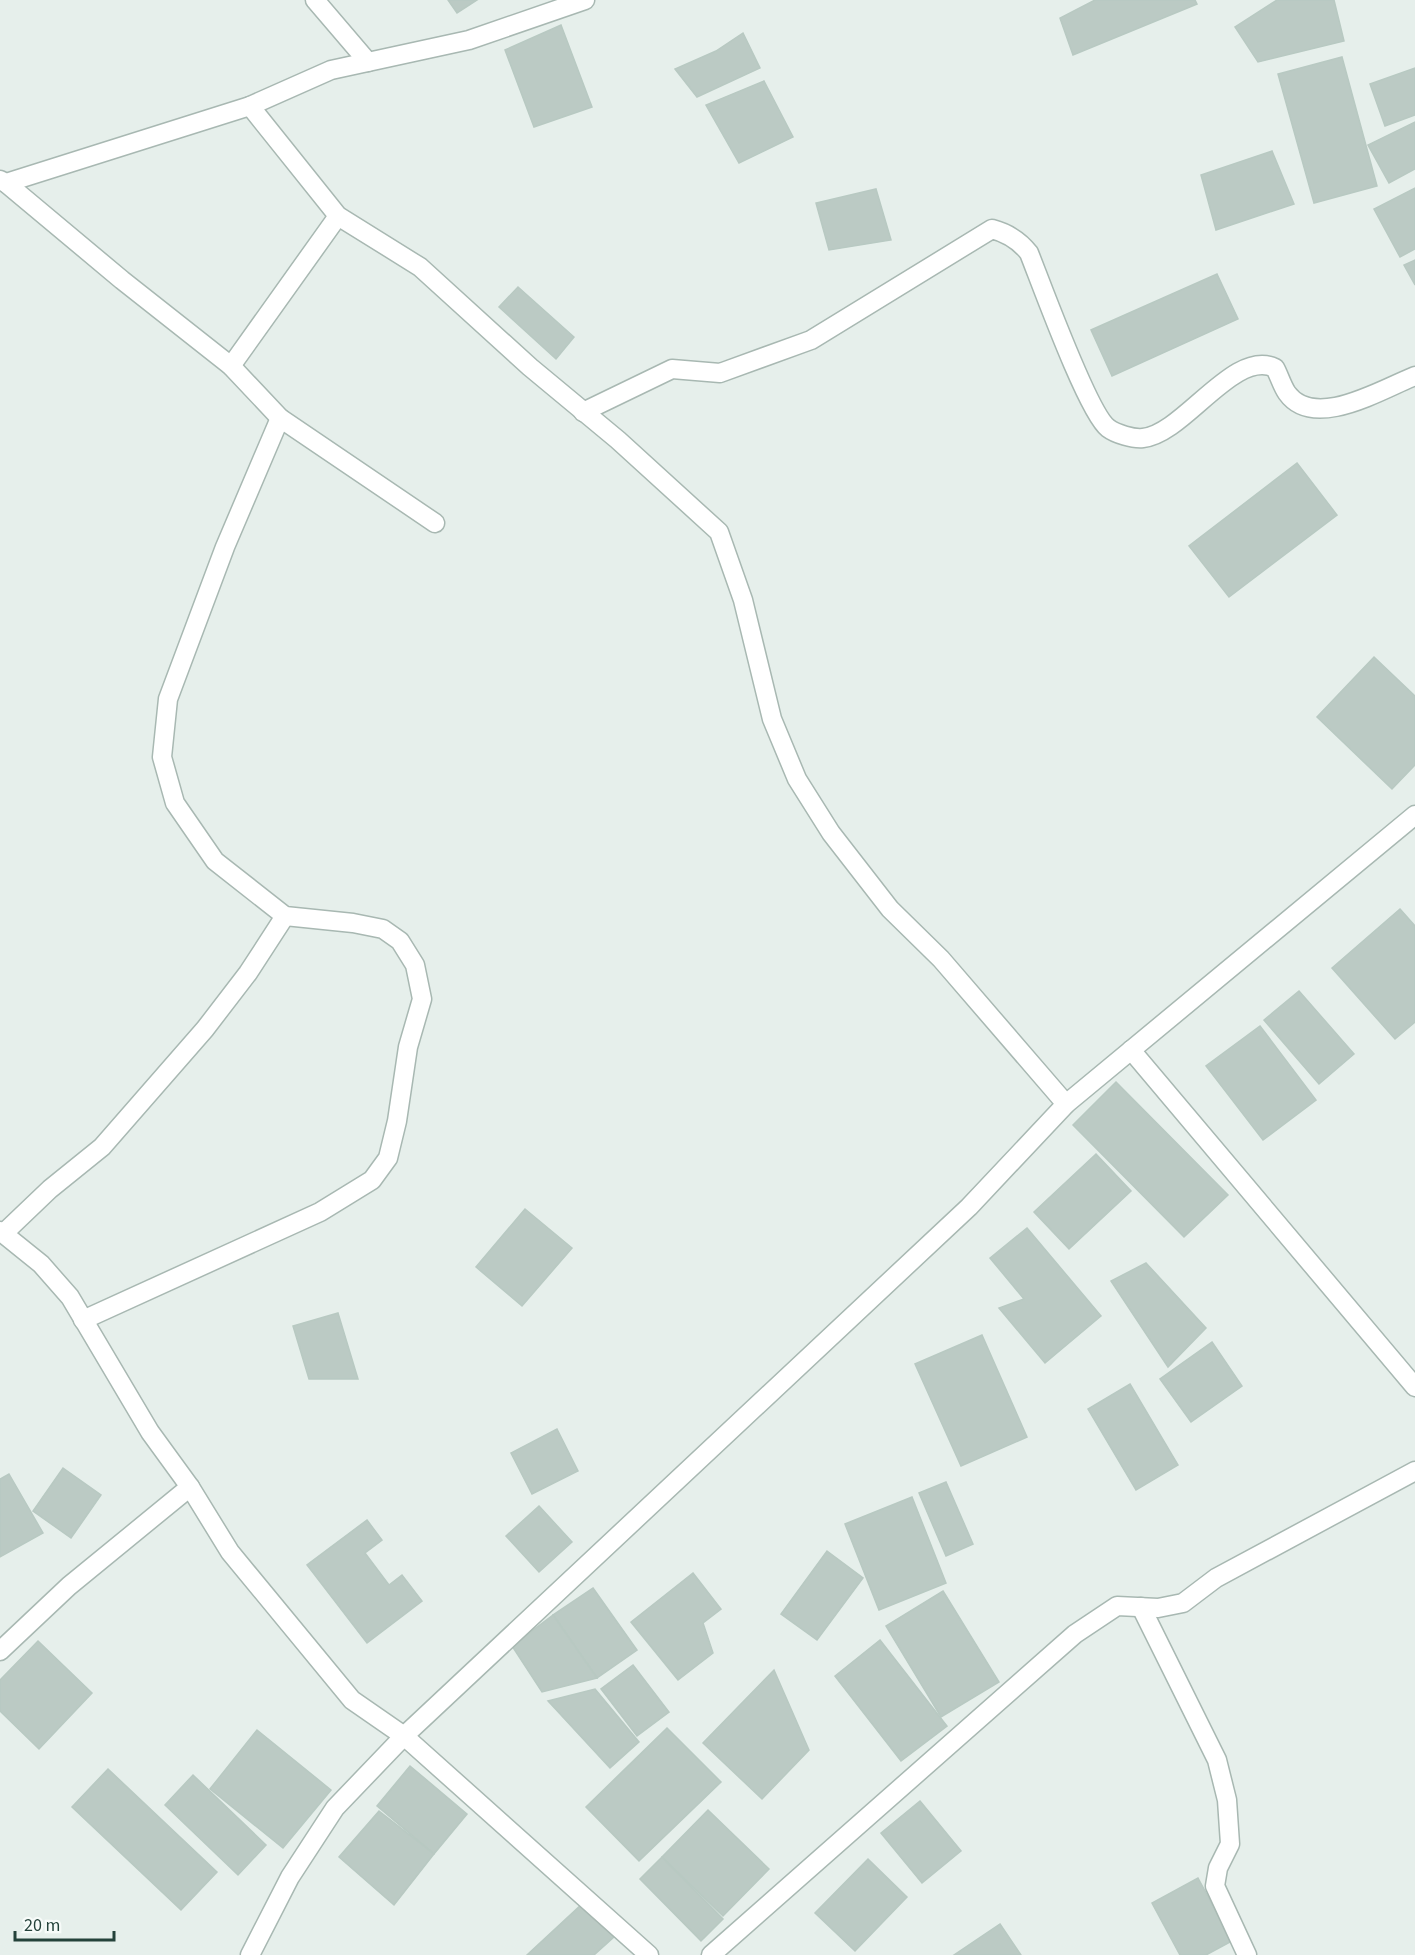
<svg xmlns="http://www.w3.org/2000/svg" width="1415" height="1955" viewBox="0 0 1415 1955" font-family="'Source Sans 3',sans-serif">
  <style>
    .building { fill: #bbcac4; stroke: #b8c9c2; stroke-width: 1.5 }
    .lines { fill: none; stroke-linecap: round; stroke-linejoin: round }
    .minor-casing { stroke: #a8b8b2; stroke-width: 21 }
    .minor { stroke: #fff; stroke-width: 18 }
  </style>
  <rect width="100%" height="100%" fill="#e6efeb"/>
  <g class="building">
    <polygon points="448,0 477,0 457,13"/>
    <polygon points="1095,0 1195,0 1197,4 1073,55 1060,18"/>
    <polygon points="1277,0 1334,0 1344,41 1258,62 1235,27"/>
    <polygon points="561,25 592,107 534,127 505,50"/>
    <polygon points="743,33 760,68 697,97 675,69 716,51"/>
    <polygon points="1342,57 1377,186 1314,203 1278,74"/>
    <polygon points="1415,68 1415,115 1385,126 1370,84"/>
    <polygon points="764,81 793,137 739,163 706,105"/>
    <polygon points="1415,122 1415,169 1389,183 1368,145"/>
    <polygon points="1272,151 1294,204 1216,230 1201,175"/>
    <polygon points="1415,188 1415,249 1400,257 1374,209"/>
    <polygon points="876,189 891,240 829,250 816,203"/>
    <polygon points="1415,260 1415,285 1404,265"/>
    <polygon points="1217,274 1238,319 1112,376 1091,330"/>
    <polygon points="518,287 574,337 556,359 499,307"/>
    <polygon points="1297,463 1337,515 1229,597 1189,546"/>
    <polygon points="1374,657 1415,696 1415,765 1392,789 1317,717"/>
    <polygon points="1400,909 1415,926 1415,1022 1395,1039 1332,968"/>
    <polygon points="1299,991 1354,1054 1319,1084 1264,1020"/>
    <polygon points="1260,1026 1316,1100 1263,1140 1206,1066"/>
    <polygon points="1116,1082 1228,1195 1184,1237 1073,1125"/>
    <polygon points="1096,1154 1131,1191 1069,1249 1034,1212"/>
    <polygon points="525,1209 572,1248 522,1306 476,1267"/>
    <polygon points="1027,1228 1101,1316 1045,1363 999,1308 1024,1299 990,1258"/>
    <polygon points="1146,1263 1206,1328 1168,1367 1111,1281"/>
    <polygon points="338,1313 358,1379 309,1379 293,1326"/>
    <polygon points="982,1335 1027,1437 961,1466 915,1364"/>
    <polygon points="1212,1342 1242,1386 1191,1422 1160,1379"/>
    <polygon points="1130,1384 1178,1465 1136,1490 1088,1409"/>
    <polygon points="557,1429 578,1471 532,1494 511,1453"/>
    <polygon points="63,1468 101,1495 71,1538 33,1511"/>
    <polygon points="9,1474 43,1533 0,1557 0,1479"/>
    <polygon points="946,1482 973,1544 946,1556 919,1493"/>
    <polygon points="912,1497 946,1583 879,1610 845,1524"/>
    <polygon points="539,1506 572,1542 539,1572 506,1536"/>
    <polygon points="367,1520 382,1540 365,1553 389,1585 402,1575 422,1601 367,1643 307,1565"/>
    <polygon points="827,1551 863,1578 817,1640 781,1614"/>
    <polygon points="693,1573 721,1609 703,1623 713,1653 678,1680 631,1622"/>
    <polygon points="593,1588 637,1650 597,1678 553,1615"/>
    <polygon points="943,1591 999,1682 941,1717 886,1626"/>
    <polygon points="553,1615 597,1678 542,1692 512,1646"/>
    <polygon points="880,1640 947,1726 901,1761 835,1676"/>
    <polygon points="38,1641 92,1693 39,1749 0,1711 0,1680"/>
    <polygon points="633,1665 669,1712 637,1736 601,1689"/>
    <polygon points="774,1670 809,1750 762,1799 703,1743"/>
    <polygon points="595,1689 639,1742 610,1768 548,1701"/>
    <polygon points="667,1728 721,1782 639,1861 586,1807"/>
    <polygon points="257,1730 331,1790 283,1848 210,1789"/>
    <polygon points="410,1766 467,1814 434,1854 377,1806"/>
    <polygon points="108,1769 217,1872 181,1910 72,1807"/>
    <polygon points="193,1775 266,1845 238,1875 165,1805"/>
    <polygon points="920,1801 961,1851 922,1883 881,1833"/>
    <polygon points="708,1810 769,1869 723,1916 662,1857"/>
    <polygon points="379,1811 434,1854 394,1905 339,1857"/>
    <polygon points="662,1857 723,1919 701,1941 640,1879"/>
    <polygon points="868,1859 907,1897 855,1951 815,1913"/>
    <polygon points="1198,1878 1232,1941 1206,1955 1180,1955 1152,1903"/>
    <polygon points="583,1903 614,1937 594,1955 527,1955"/>
    <polygon points="1000,1924 1021,1955 954,1955"/>
  </g>
  <g class="lines">
    <defs>
      <g id="minor">
        <polyline points="315,0 368,62"/>
        <polyline points="250,106 338,216 420,267 530,367 618,440 719,532 743,600 772,719 797,779 831,833 890,909 941,959 1066,1104"/>
        <polyline points="0,180 6,183 250,106 331,70 469,40 585,0"/>
        <polyline points="6,183 122,280 231,366 280,418 435,523"/>
        <polyline points="231,366 338,216"/>
        <path d="M 583,412 L 672,369 L 720,373 L 811,340 L 992,229 C 1007,233 1019,240 1029,253 C 1041,283 1088,413 1108,428 C 1116,434 1133,439 1143,438 C 1184,434 1234,348 1275,368 C 1279,375 1282,386 1287,393 C 1314,431 1382,389 1415,376"/>
        <polyline points="1131,1050 1415,1387"/>
        <polyline points="0,1231 41,1264 70,1297 150,1432 190,1487 230,1552 352,1700 404,1736 649,1955"/>
        <polyline points="4,1233 50,1189 102,1147 205,1029 248,973 285,916"/>
        <polyline points="83,1320 320,1212 372,1180 388,1158 397,1121 408,1047 422,999 415,965 400,941 383,929 353,923 285,916 215,861 175,803 162,757 168,699 225,547 280,418"/>
        <polyline points="1141,1607 1217,1760 1227,1800 1230,1844 1218,1868 1215,1886 1247,1955"/>
        <polyline points="0,1651 69,1586 190,1487"/>
        <polyline points="250,1955 290,1877 335,1808 404,1736 969,1207 1066,1104 1415,815"/>
        <polyline points="711,1955 1075,1634 1117,1606 1158,1608 1183,1603 1216,1578 1415,1471"/>
      </g>
    </defs>
    <use href="#minor" class="minor-casing"/>
    <use href="#minor" class="minor"/>
  </g>
  <path d="M15 1931v9h99v-9" fill="none" stroke="#24423a" stroke-width="3"/>
  <text x="24" y="1931" font-size="18" fill="#24423a" stroke="#f7fbf9" stroke-width="4.5" paint-order="stroke">20 m</text>
</svg>
